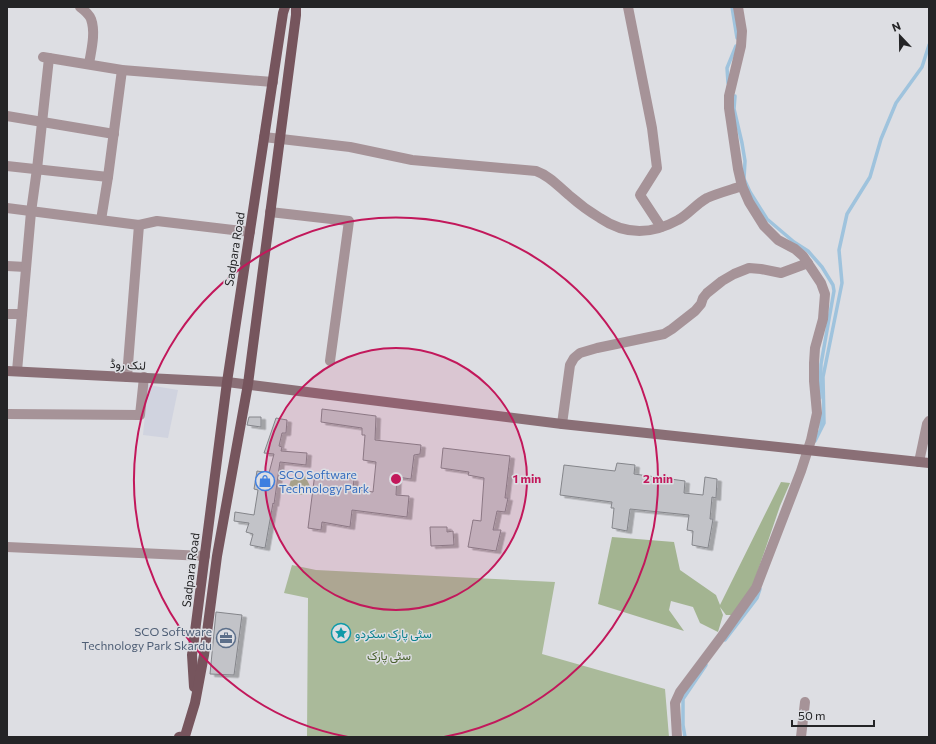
<svg xmlns="http://www.w3.org/2000/svg" width="936" height="744" viewBox="0 0 936 744" font-family="Commissioner,Vazirmatn,sans-serif">
  <style>
    .built { fill: #d0d3df }
    .green { fill: #aaba9a }
    .forest { fill: #a3b491 }
    .lines { fill: none; stroke-linecap: round; stroke-linejoin: round }
    .stream { stroke: #9fc3dd; stroke-width: 3.5 }
    .building { fill: #c2c3c8; stroke: #84858a; filter: url(#shadow) }
    .minor { stroke: #a69398; stroke-width: 10 }
    .secondary { stroke: #8a6f76; stroke-width: 10 }
    .primary { stroke: #76555d; stroke-width: 10 }
    .ring { fill: none; stroke: #c2185b; stroke-width: 2 }
    .labels { text-anchor: middle; dominant-baseline: central; stroke-width: 3; stroke-linejoin: round; paint-order: stroke }
    .street-label { font-size: 12px; fill: #242426; stroke: #dddee3 }
    .shop-label { font-size: 12px; fill: #366cbe; stroke: #dddee3; text-anchor: start }
    .service-label { font-size: 12px; fill: #4e5e75; stroke: #dddee3; text-anchor: end }
    .culture-label { font-size: 12px; fill: #0d838f; stroke: #dddee3; text-anchor: start }
    .park-label { font-size: 12px; fill: #48602b; stroke: #dddee3 }
    .centre { fill: #c2185b; stroke: #dddee3; stroke-width: 2 }
    .ring-label { font-size: 12px; text-anchor: middle; font-weight: bold; fill: #c2185b; stroke: #dddee3; stroke-width: 3; stroke-linejoin: round; paint-order: stroke }
  </style>
  <defs>
    <filter id="shadow"><feDropShadow dx="4.5" dy="2.5" stdDeviation="0" flood-color="#0004"/></filter>
  </defs>
  <rect width="100%" height="100%" fill="#dddee3"/>
  <polygon class="built" points="148,385 178,390 168,438 143,435"/>
  <polygon class="green" points="292,565 316,570 555,582 542,654 665,689 669,737 307,736 308,598 284,593"/>
  <g class="forest">
    <polygon points="305,476 310,486 308,493 300,495 297,490 289,486 292,477"/>
    <polygon points="781,482 790,483 780,506 753,585 733,615 726,615 720,607 723,615 718,632 700,623 693,607 671,601 669,610 684,631 598,604 612,537 674,542 680,570 716,595 720,605"/>
  </g>
  <g class="lines">
    <g class="stream">
      <polyline points="732,7 737,38"/>
      <polyline points="728,83 727,68 736,46"/>
      <polyline points="735,96 734,109 742,143 745,161 744,179 750,192 767,219 794,242 808,251 822,267 833,285 834,291 821,364 820,398"/>
      <polyline points="821,414 821,428"/>
      <polyline points="815,441 824,423 823,377 842,283 839,250 847,214 870,177 881,139 896,103 922,67 929,45"/>
      <polyline points="725,640 757,598 760,589"/>
      <polyline points="685,737 683,725 683,699 706,665"/>
    </g>
  </g>
  <g class="building">
    <polygon points="322,409 376,416 375,440 421,445 420,454 414,455 411,479 397,477 396,495 409,496 407,517 352,510 350,527 322,522 321,530 308,528 315,473 354,479 353,489 373,492 376,462 363,460 365,435 362,435 362,428 321,422"/>
    <polygon points="249,417 261,417 261,427 247,425"/>
    <polygon points="276,418 287,420 286,433 282,433 279,446 282,447 281,451 307,453 306,465 280,462 274,504 273,503 265,548 250,545 253,534 246,532 249,523 234,521 235,512 254,515 258,490 254,489 257,471 269,473 274,454 264,453"/>
    <polygon points="443,448 510,456 505,498 508,498 505,512 497,511 493,530 501,530 496,551 468,547 473,520 481,521 484,478 468,475 469,472 441,468"/>
    <polygon points="617,463 635,465 634,474 685,481 684,493 703,495 705,477 717,479 716,498 712,497 710,519 713,519 708,548 692,545 693,531 687,530 689,515 630,509 627,531 612,528 614,508 611,508 612,502 560,495 564,465 615,471"/>
    <polygon points="430,527 447,527 447,532 453,531 454,545 431,546"/>
    <polygon points="216,612 242,615 234,675 210,674"/>
  </g>
  <g class="lines">
    <g class="minor">
      <path d="M 80,7 C 84,10 89,14 91,19 C 96,33 91,51 89,64"/>
      <polyline points="628,7 652,128 657,168 640,195 661,227"/>
      <polyline points="43,57 122,70 273,82"/>
      <polyline points="7,116 114,134"/>
      <path d="M 264,137 L 350,147 L 412,160 L 536,171 C 550,176 559,187 570,196 C 579,204 590,212 600,218 C 625,235 651,235 678,220 C 688,215 696,204 707,198 C 718,193 730,190 742,186"/>
      <polyline points="7,166 108,177"/>
      <polyline points="7,208 139,225 127,377"/>
      <polyline points="270,212 349,221 330,361"/>
      <polyline points="101,220 108,177 122,70"/>
      <polyline points="139,225 157,221 250,232"/>
      <polyline points="7,266 26,267"/>
      <polyline points="7,314 22,314"/>
      <polyline points="17,371 31,212 37,169 49,58"/>
      <polyline points="7,414 140,415 144,377"/>
      <polyline points="562,424 570,365 574,358 580,353 597,348 664,334 672,329 695,311 701,304 703,298 707,293 722,281 734,274 749,268 761,269 781,273 808,263"/>
      <polyline points="919,462 927,424 929,421"/>
      <polyline points="7,547 205,556"/>
      <polyline points="677,737 675,703 680,692 722,636 756,588 801,471 811,440 817,413 814,381 814,363 815,348 823,319 825,294 821,283 803,256 795,249 778,240 764,226 749,202 742,186 738,169 729,108 729,96 741,46 742,31 738,7"/>
      <polyline points="801,737 805,702"/>
    </g>
    <polyline class="secondary" points="7,371 227,382 562,424 929,463"/>
    <g class="primary">
      <polyline points="194,687 192,655 227,382 283,13 285,7"/>
      <polyline points="179,737 185,736 195,703 204,655 217,556 248,384 296,15 296,7"/>
    </g>
  </g>
  <circle cx="396" cy="479" r="131" fill="#c2185b" fill-opacity=".12"/>
  <g class="ring">
    <circle cx="396" cy="479" r="131"/>
    <path d="M348 737A262 262 0 1 1 444 737"/>
  </g>
  <defs>
    <symbol id="shop-ring" viewBox="-11 -11 22 22"><circle r="9.5" fill="#dddee3" stroke="#3f7fe0" stroke-width="1.5"/><path d="M-5-2.5h2.3a2.7 3.5 0 0 1 5.4 0H5L5.5 6h-11ZM-1.5-2.5h3a1.5 2.3 0 0 0-3 0Z" fill="#3f7fe0"/></symbol>
    <symbol id="sight-ring" viewBox="-11 -11 22 22"><circle r="9.5" fill="#dddee3" stroke="#0f9aa8" stroke-width="1.5"/><path d="M0-6L1.8-2.2L6-1.7L2.9 1.2L3.7 5.4L0 3.3L-3.7 5.4L-2.9 1.2L-6-1.7L-1.8-2.2Z" fill="#0f9aa8"/></symbol>
    <symbol id="office-ring" viewBox="-11 -11 22 22"><circle r="9.5" fill="#dddee3" stroke="#5c6f8a" stroke-width="1.5"/><path d="M-6-3h4V-5.5h4V-3h4V5H-6ZM-1-4.5V-3h2v-1.5ZM-6 0V1H6V0Z" fill="#5c6f8a"/></symbol>
  </defs>
  <g fill-rule="evenodd">
    <use href="#shop-ring" x="254" y="470" width="22" height="22"/>
    <use href="#sight-ring" x="330" y="622" width="22" height="22"/>
    <use href="#office-ring" x="215" y="627" width="22" height="22"/>
  </g>
  <g class="labels">
    <g class="street-label">
      <text transform="translate(234 249) rotate(-81)">Sadpara Road</text>
      <text transform="translate(128 364) rotate(3)">لنک روڈ</text>
      <text transform="translate(190 570) rotate(-83)">Sadpara Road</text>
    </g>
    <g class="shop-label">
      <text x="279" y="474">SCO Software<tspan x="279" dy="14">Technology Park</tspan></text>
    </g>
    <g class="service-label">
      <text x="212" y="631">SCO Software<tspan x="212" dy="14">Technology Park Skardu</tspan></text>
    </g>
    <g class="culture-label">
      <text x="355" y="633">سٹی پارک سکردو</text>
    </g>
    <g class="park-label">
      <text x="389" y="655">سٹی پارک</text>
    </g>
  </g>
  <circle cx="396" cy="479" r="6" class="centre"/>
  <g class="ring-label">
    <text x="527" y="483">1 min</text>
    <text x="658" y="483">2 min</text>
  </g>
  <rect width="936" height="744" fill="none" stroke="#242426" stroke-width="16"/>
  <g transform="translate(900 36) rotate(338)" stroke="#dddee3" stroke-width="3" paint-order="stroke">
  <path d="M0-3L7 15L0 10L-7 15Z" fill="#242426"/>
  <text y="-6" font-size="11" font-weight="bold" text-anchor="middle" fill="#242426">N</text>
  </g>
  <path d="M792 720v6h82v-6" fill="none" stroke="#242426" stroke-width="2"/>
  <text x="798" y="720" font-size="12" fill="#242426" stroke="#dddee3" stroke-width="3" paint-order="stroke">50 m</text>
</svg>
